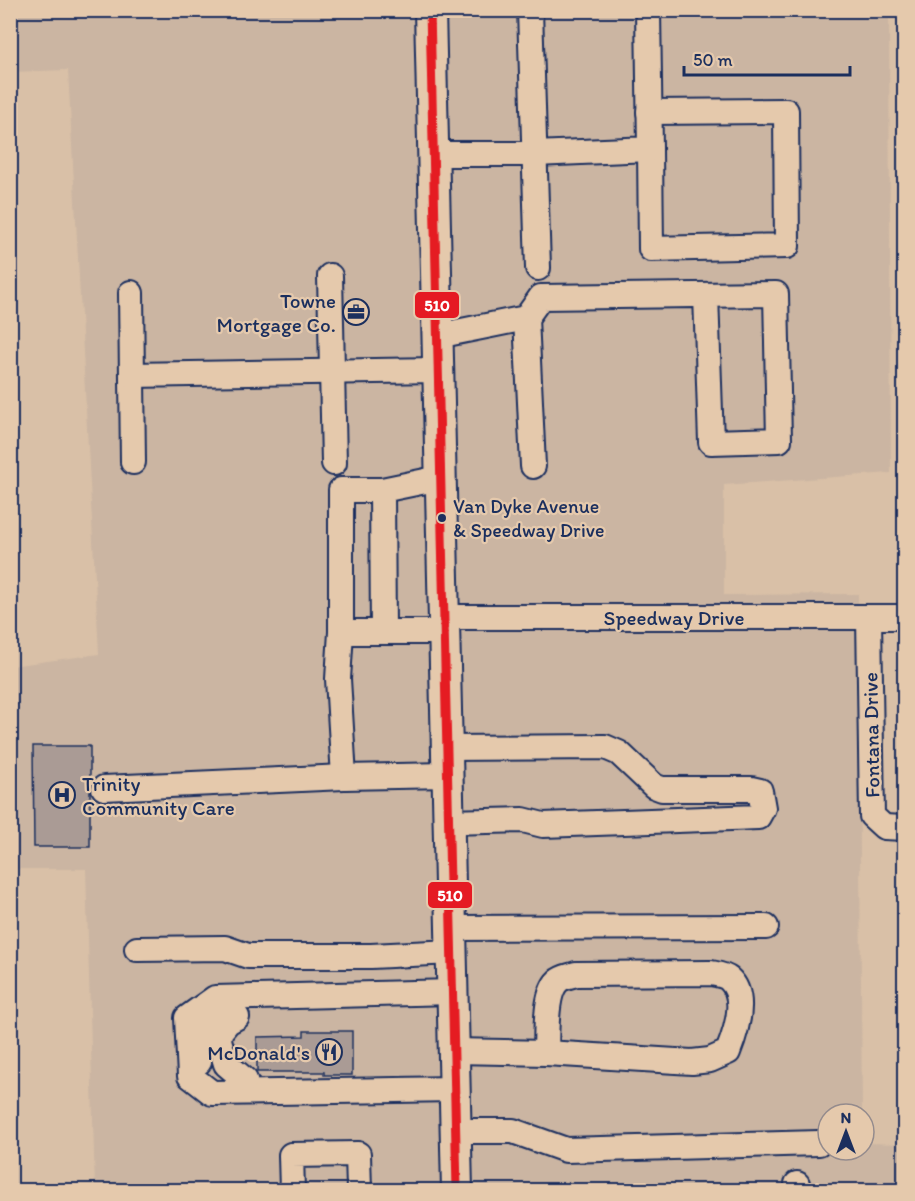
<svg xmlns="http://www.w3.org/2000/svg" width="915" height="1201" viewBox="0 0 915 1201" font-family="Itim,sans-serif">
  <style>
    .built { fill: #cbb5a2 }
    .building { fill: #aa9b95; stroke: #1b2f5e; stroke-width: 1.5 }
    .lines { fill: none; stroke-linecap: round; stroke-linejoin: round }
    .minor-casing { stroke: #1b2f5e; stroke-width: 28 }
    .major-casing { stroke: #1b2f5e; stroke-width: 34 }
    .minor { stroke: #e5c9ac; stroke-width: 24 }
    .major { stroke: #e5c9ac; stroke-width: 30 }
    .bus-1-casing { stroke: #e5c9ac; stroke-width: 14 }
    .bus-1 { stroke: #e51a23; stroke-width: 9 }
    .bus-dot { fill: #1b2f5e; stroke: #e5c9ac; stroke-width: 2 }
    .labels { text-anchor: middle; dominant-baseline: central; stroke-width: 4.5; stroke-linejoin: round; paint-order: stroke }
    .bus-label { font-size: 20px; fill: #1b2f5e; stroke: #e5c9ac; text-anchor: start }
    .poi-label { font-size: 21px; fill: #1b2f5e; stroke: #e5c9ac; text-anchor: end }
    .street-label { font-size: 21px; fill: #1b2f5e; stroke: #e5c9ac }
    .line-badge { stroke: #e5c9ac; stroke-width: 2 }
    .badge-label { font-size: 16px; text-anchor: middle; font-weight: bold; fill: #fff }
  </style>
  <rect width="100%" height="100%" fill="#d9c0a7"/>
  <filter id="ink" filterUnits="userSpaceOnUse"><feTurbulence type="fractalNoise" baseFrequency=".0167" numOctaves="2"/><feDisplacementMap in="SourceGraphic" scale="12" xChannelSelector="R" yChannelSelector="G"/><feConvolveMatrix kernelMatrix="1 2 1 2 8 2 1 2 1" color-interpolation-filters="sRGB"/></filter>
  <g filter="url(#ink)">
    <polygon class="built" points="11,11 889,11 891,473 724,485 724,595 858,594 862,1114 828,1114 828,1150 864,1150 864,1143 904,1144 904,1190 95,1190 86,869 12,869 11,666 99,654 68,70 11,72"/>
    <g class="building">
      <polygon points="33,746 90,746 90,847 34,847"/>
      <polygon points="304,1031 352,1031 352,1075 324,1075 324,1072 257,1072 257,1037 304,1036"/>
    </g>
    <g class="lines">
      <defs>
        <g id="minor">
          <polyline points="530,10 538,268"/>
          <polyline points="649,112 786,111 787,246 651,249 650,149"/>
          <polyline points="432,154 535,154 650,149 648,10"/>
          <polyline points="330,276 334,463"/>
          <polyline points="131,293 133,462"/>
          <polyline points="526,318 533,466"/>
          <polyline points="437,336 526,318 541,297 776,294 779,440 711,442 706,295"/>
          <polyline points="132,375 438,370"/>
          <polyline points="444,617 904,617"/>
          <polyline points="869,617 872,816 884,827 904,828"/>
          <polyline points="341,632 341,490 382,490"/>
          <polyline points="383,632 382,490 440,478"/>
          <polyline points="445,632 341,632 338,679 344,777 448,775"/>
          <polyline points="446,748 605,747 619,753 654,786 662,789 751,789 760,791 763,808 758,817 543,825 523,820 448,822"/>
          <polyline points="104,788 344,777"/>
          <polyline points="452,928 766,927"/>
          <polyline points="137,949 225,948 248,956 371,956 452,952"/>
          <polyline points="453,992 215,998 187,1018 190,1076 212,1093 455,1089"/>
          <polyline points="237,1017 228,1022 220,1032 219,1040 226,1064 245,1080"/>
          <path d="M 454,1051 L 546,1053 L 692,1062 L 710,1060 L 728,1052 C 736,1032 748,996 729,979 C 724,975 716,974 711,973 L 576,974 C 571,976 562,977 558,981 C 544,994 547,1035 546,1053"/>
          <path d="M 199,1062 C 196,1033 217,1016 238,999"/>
          <polyline points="456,1131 513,1131 566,1150 819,1143"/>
          <polyline points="797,1184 797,1190"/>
          <polyline points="292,1190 291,1155 358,1154 359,1190"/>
        </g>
        <polyline id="major" points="430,10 457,1190"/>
      </defs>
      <use href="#minor" class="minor-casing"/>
      <use href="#major" class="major-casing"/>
      <use href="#minor" class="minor"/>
      <use href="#major" class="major"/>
      <defs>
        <polyline id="bus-1" points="430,10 457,1190"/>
      </defs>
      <use href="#bus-1" class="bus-1-casing"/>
      <use href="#bus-1" class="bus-1"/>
    </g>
  </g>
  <defs>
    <symbol id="office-ring" viewBox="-11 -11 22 22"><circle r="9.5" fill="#e5c9ac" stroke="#1b2f5e" stroke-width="1.5"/><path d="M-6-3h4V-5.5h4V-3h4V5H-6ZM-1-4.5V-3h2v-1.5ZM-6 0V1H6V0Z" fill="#1b2f5e"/></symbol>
    <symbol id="hospital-ring" viewBox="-11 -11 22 22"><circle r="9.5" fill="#e5c9ac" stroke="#1b2f5e" stroke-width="1.5"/><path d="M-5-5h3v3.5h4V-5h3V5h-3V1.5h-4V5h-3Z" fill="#1b2f5e"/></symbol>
    <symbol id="restaurant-ring" viewBox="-11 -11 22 22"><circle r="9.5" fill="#e5c9ac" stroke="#1b2f5e" stroke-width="1.5"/><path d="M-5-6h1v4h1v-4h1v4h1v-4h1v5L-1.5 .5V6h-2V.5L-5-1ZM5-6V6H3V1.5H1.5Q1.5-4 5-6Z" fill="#1b2f5e"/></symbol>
  </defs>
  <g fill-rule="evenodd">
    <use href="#office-ring" x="341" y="297" width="30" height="30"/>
    <use href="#hospital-ring" x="47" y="780" width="30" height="30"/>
    <use href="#restaurant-ring" x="314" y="1037" width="30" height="30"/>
  </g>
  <circle class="bus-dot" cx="442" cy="518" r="5"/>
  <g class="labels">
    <g class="bus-label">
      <text x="453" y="506">Van Dyke Avenue<tspan x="453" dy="24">&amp; Speedway Drive</tspan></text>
    </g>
    <g class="poi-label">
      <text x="336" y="300">Towne<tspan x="336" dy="24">Mortgage Co.</tspan></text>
      <text x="82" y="783" text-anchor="start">Trinity<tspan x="82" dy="24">Community Care</tspan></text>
      <text x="310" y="1052">McDonald's</text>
    </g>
    <g class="street-label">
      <text x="674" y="617">Speedway Drive</text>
      <text transform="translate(871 735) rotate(-91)">Fontana Drive</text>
    </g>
  </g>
  <g class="line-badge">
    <rect x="414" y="291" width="46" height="28" rx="6" fill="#e51a23"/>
    <rect x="427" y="881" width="46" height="28" rx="6" fill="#e51a23"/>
  </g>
  <g class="badge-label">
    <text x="437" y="311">510</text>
    <text x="450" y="901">510</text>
  </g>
  <rect width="915" height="1201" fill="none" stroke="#e5c9ac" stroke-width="36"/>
  <rect x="18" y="18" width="879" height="1165" fill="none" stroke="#1b2f5e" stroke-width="2" filter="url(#ink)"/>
  <g transform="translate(846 1132)"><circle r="28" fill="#e5c9ac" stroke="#948b8d" stroke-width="1.5"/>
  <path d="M0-4.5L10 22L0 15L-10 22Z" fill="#1b2f5e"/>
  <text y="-9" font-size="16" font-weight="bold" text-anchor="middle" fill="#1b2f5e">N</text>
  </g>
  <path d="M684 66v9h166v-9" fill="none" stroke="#1b2f5e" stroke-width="3"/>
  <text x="693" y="66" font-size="18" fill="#1b2f5e" stroke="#e5c9ac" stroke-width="4.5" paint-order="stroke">50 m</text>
</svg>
